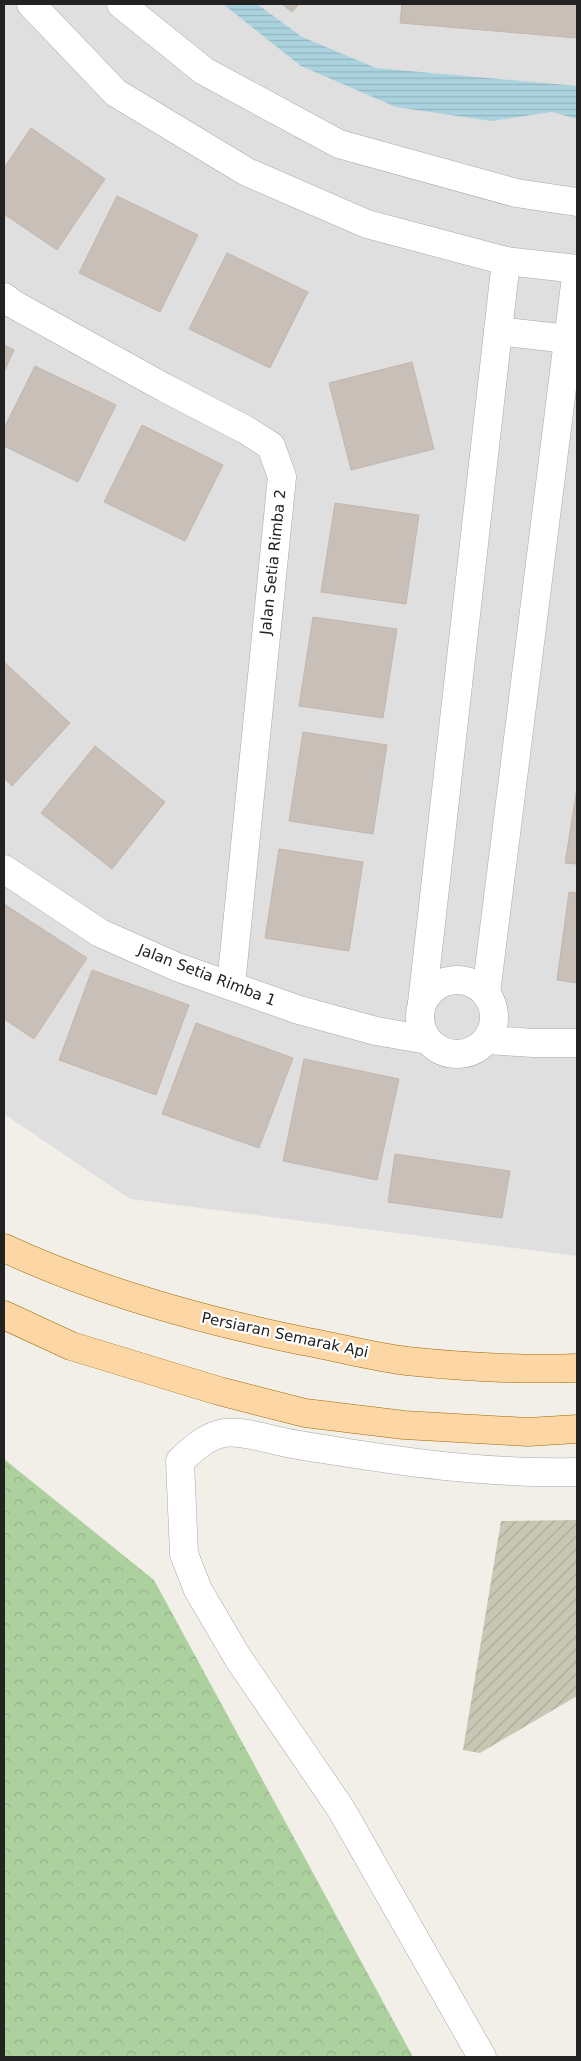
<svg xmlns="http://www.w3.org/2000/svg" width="581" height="2061" viewBox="0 0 581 2061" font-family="'DejaVu Sans',sans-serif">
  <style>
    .residential { fill: #e0dfdf }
    .construction { fill: url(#construction-furrows) }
    .forest { fill: url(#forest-crowns) }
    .water { fill: url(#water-rules) }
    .building { fill: #c7bfb8; stroke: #c4b6ab }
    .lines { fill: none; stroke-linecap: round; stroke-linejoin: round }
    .minor-casing { stroke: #a9a9a9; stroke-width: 29 }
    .major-casing { stroke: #a06b00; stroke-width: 29 }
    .minor { stroke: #fff; stroke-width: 28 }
    .major { stroke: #fcd6a4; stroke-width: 28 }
    .labels { text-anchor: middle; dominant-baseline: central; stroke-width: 4.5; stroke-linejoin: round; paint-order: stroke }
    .street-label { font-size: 15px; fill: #222; stroke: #fff }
  </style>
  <defs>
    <pattern id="construction-furrows" width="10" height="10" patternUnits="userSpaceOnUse" patternTransform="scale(1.25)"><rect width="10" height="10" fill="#c7c7b4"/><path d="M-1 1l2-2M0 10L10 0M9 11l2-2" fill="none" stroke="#abab9a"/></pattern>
    <pattern id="forest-crowns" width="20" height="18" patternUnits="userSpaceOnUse" patternTransform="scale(1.25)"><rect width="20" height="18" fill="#add19e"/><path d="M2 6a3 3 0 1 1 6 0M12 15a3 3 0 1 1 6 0" fill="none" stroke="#95b388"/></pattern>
    <pattern id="water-rules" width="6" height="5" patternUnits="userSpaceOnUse" patternTransform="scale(1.25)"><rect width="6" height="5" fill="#aad3df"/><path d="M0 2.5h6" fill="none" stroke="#92b5bf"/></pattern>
  </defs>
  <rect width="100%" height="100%" fill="#f2efe9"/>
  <polygon class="residential" points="4,4 577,4 577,1256 130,1199 4,1114"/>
  <polygon class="construction" points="577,1520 577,1696 480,1753 463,1750 501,1521"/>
  <polygon class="forest" points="4,1459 154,1580 413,2057 4,2057"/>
  <polygon class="water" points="223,4 257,4 302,37 376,68 577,86 577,119 552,112 491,121 396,107 301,66"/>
  <g class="building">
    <polygon points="282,4 299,4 292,12"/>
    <polygon points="402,4 577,4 577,38 400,23"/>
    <polygon points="31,128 105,179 57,250 4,214 4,168"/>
    <polygon points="117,196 198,235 160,312 79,273"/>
    <polygon points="227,253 308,292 270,368 189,329"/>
    <polygon points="4,345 14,350 4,372"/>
    <polygon points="412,362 434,449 351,470 329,383"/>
    <polygon points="35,366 116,405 78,482 4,446 4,428"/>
    <polygon points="142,425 223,465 185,541 104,502"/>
    <polygon points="335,503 419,515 406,604 321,592"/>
    <polygon points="313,617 397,629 383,718 299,706"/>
    <polygon points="4,662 70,723 12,786 4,778"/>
    <polygon points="303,732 387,745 373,834 289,821"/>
    <polygon points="95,746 165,802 112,869 41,813"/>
    <polygon points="577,788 577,864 565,863"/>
    <polygon points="279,849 363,862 349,951 265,938"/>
    <polygon points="569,892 577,893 577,983 557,980"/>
    <polygon points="4,904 87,958 34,1039 4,1019"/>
    <polygon points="92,970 189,1005 156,1095 59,1060"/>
    <polygon points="196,1023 293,1058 259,1148 162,1114"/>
    <polygon points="304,1059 399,1079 377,1180 283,1161"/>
    <polygon points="395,1154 510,1171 502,1218 388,1202"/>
  </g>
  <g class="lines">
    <defs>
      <g id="minor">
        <polyline points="31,4 116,93 247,172 367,224 506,261 577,269"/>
        <polyline points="121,4 204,71 339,144 516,193 577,202"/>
        <polyline points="4,297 13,304 165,388 246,430 271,446 282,477 231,985"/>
        <polyline points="498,331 568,339"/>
        <polyline points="4,869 100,933 177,967 299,1010 376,1031 428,1040"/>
        <circle cx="457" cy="1017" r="37"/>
        <polyline points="486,993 577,269"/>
        <polyline points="422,1003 506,261"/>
        <polyline points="486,1040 534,1043 577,1043"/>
        <path d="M 482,2057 L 341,1809 L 238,1658 L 198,1590 L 184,1554 L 180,1461 C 192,1450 206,1436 224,1433 C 240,1430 267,1439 283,1442 C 301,1446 318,1448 336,1451 C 416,1464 495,1474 577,1472"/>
      </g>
      <g id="major">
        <path d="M 4,1248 C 99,1292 201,1320 303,1341 C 337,1347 373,1357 407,1361 C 464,1367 521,1370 577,1368"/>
        <polyline points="4,1315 71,1346 219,1391 305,1413 404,1425 528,1432 577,1429"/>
      </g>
    </defs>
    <use href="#minor" class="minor-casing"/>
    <use href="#major" class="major-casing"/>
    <use href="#minor" class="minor"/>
    <use href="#major" class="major"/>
  </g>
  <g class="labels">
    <g class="street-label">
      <text transform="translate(273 562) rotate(-84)">Jalan Setia Rimba 2</text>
      <text transform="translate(207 975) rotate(21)">Jalan Setia Rimba 1</text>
      <text transform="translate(285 1335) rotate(12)">Persiaran Semarak Api</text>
    </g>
  </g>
  <rect width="581" height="2061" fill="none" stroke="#222222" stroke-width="10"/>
</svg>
